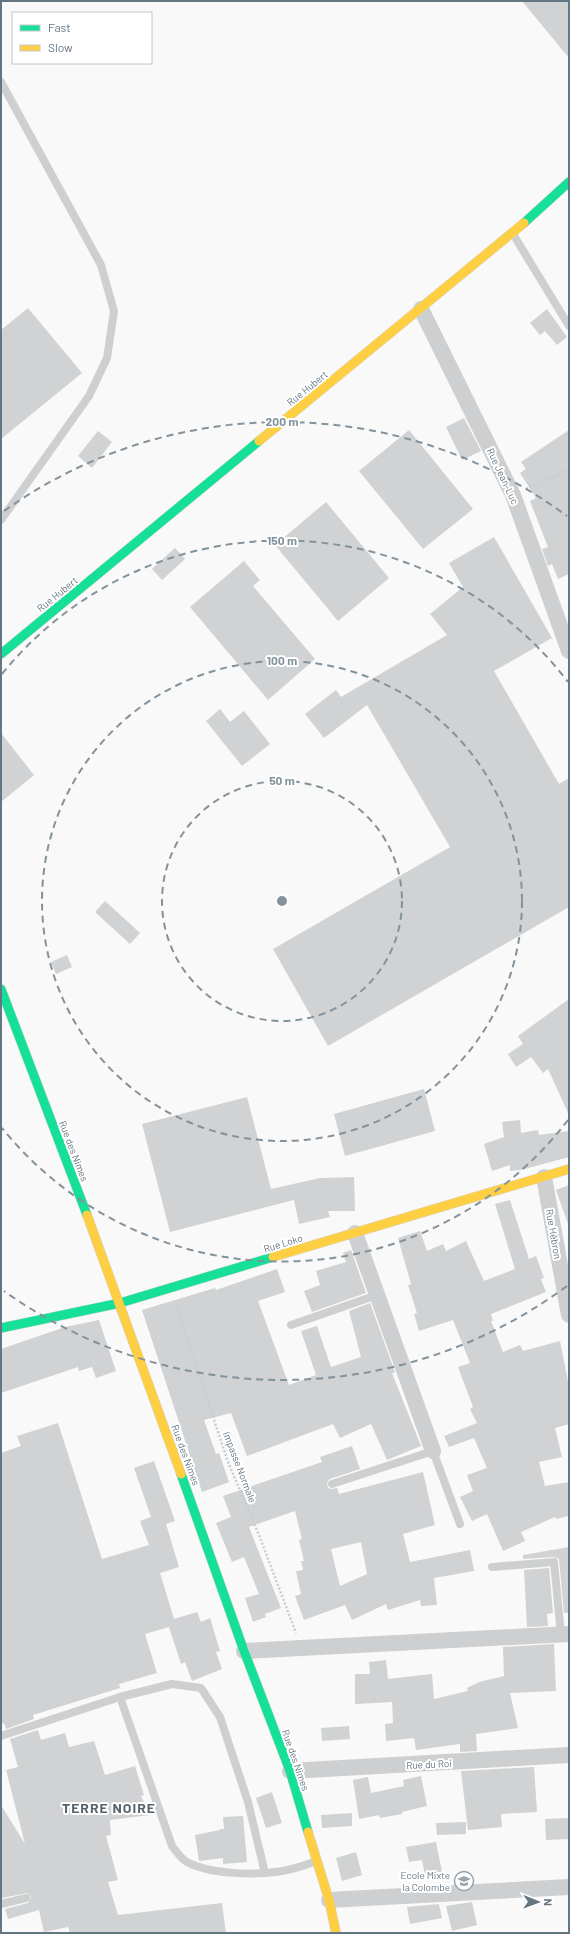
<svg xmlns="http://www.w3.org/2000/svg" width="570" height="1934" viewBox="0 0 570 1934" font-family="Barlow,sans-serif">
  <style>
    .building { fill: #d0d2d3; fill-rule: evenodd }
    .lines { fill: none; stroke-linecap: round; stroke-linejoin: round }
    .fast-casing { stroke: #d5d6d7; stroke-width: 10 }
    .slow-casing { stroke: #d5d6d7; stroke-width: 10 }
    .path { stroke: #cbcccd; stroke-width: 2.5; stroke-dasharray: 2 2; stroke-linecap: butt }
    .lane { stroke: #cecfd0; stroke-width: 8 }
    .street { stroke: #cecfd0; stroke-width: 16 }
    .fast { stroke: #16e098; stroke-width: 9 }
    .slow { stroke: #ffcf43; stroke-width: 9 }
    .ring { fill: none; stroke: #84929c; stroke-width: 2; stroke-dasharray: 7 5 }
    .labels { text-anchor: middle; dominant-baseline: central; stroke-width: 4; stroke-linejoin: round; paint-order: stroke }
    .street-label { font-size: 10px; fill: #657683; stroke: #fff }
    .poi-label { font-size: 10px; fill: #657683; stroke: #fff; text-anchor: end }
    .district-label { font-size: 14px; font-weight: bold; letter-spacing: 1px; fill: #57646e; stroke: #fff }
    .centre { fill: #84929c; stroke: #fff; stroke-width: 2 }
    .ring-label { font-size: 12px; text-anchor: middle; font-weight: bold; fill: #84929c; stroke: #fff; stroke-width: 4; stroke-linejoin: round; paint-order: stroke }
  </style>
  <rect width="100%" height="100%" fill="#f9f9f9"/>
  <g class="building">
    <polygon points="522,1 569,1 569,58"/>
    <polygon points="28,308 82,373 1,439 1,330"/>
    <polygon points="547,309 567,337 557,345 545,331 540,335 530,323"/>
    <polygon points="464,418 481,451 462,460 446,427"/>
    <polygon points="409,430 473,509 423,549 359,471"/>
    <polygon points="569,430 569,574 558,579 552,564 548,566 542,549 548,547 530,501 536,498 520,473 526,469 521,462"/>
    <polygon points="98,431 112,442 92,468 78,456"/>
    <polygon points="326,502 389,578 338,621 275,545"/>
    <polygon points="494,537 552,638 494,671 559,784 569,778 569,907 328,1046 273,949 450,847 367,705 324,738 305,714 336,690 341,697 447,635 430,614 463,587 449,563"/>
    <polygon points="175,548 185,559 162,580 152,569"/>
    <polygon points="244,561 260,580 253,586 315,659 268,700 190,607"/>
    <polygon points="220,709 230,722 244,711 270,744 242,766 206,721"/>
    <polygon points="1,733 34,775 1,802"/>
    <polygon points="105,901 140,933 130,944 95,912"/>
    <polygon points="67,955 72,967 56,974 51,962"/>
    <polygon points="569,999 569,1115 548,1069 543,1073 531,1057 516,1067 508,1054 523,1044 518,1036"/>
    <polygon points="424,1089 435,1131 345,1156 334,1114"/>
    <polygon points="247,1097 271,1189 320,1178 354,1177 355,1211 328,1211 330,1217 299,1224 294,1200 170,1232 142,1124"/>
    <polygon points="520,1120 521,1133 538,1130 539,1135 569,1131 569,1157 521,1170 510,1171 510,1165 492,1171 484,1144 504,1137 502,1122"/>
    <polygon points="569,1185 569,1224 568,1224 556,1190"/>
    <polygon points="510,1200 529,1259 536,1256 544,1278 541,1279 546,1292 491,1314 493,1321 491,1321 503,1352 520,1345 523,1351 560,1341 569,1386 569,1424 555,1428 562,1457 539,1462 545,1486 569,1482 569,1516 556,1519 555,1517 521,1532 525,1541 503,1551 487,1514 472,1521 460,1497 473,1491 467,1475 487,1468 474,1438 449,1447 444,1436 477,1423 470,1409 473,1407 458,1367 470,1363 453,1320 419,1331 414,1314 417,1313 408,1285 411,1284 398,1238 420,1231 427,1251 443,1244 446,1251 466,1241 484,1281 515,1269 495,1204"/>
    <polygon points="351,1250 366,1293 312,1312 304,1291 320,1285 316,1271 346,1262 343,1253"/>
    <polygon points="277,1269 285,1292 258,1301 289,1385 316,1375 301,1331 317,1326 331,1367 361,1357 349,1311 370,1303 395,1372 392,1373 421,1446 387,1460 371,1424 340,1438 333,1424 247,1456 231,1413 204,1420 216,1454 219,1453 229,1482 202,1492 142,1310 215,1288 216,1290"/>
    <polygon points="99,1320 116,1371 96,1378 92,1367 79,1371 78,1367 1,1393 1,1349 65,1327"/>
    <polygon points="58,1423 102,1559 149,1545 140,1521 151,1517 134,1468 154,1461 175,1521 166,1524 179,1567 160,1573 174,1619 197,1612 201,1622 210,1618 220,1651 216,1652 222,1669 192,1681 185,1662 181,1664 169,1627 145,1634 157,1673 119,1684 120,1688 33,1715 34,1719 6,1729 4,1723 1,1724 1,1453 21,1446 17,1436"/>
    <path d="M 352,1446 L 360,1469 L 330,1479 L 327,1482 L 328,1488 L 331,1489 L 337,1488 L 339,1494 L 423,1472 L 435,1525 L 403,1534 L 410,1562 L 470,1550 L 474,1571 L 434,1578 L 437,1605 L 421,1606 L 420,1600 L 388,1610 L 386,1604 L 352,1620 L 345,1605 L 304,1620 L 295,1596 L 301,1594 L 296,1571 L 303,1570 L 301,1561 L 304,1561 L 299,1540 L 302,1539 L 295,1511 L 249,1527 L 281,1608 L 265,1614 L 266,1617 L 253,1622 L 245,1598 L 259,1594 L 244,1557 L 232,1562 L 216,1523 L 231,1517 L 223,1496 L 322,1462 L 320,1457 ZM 361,1542 L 367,1574 L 340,1586 L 331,1549 Z"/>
    <polygon points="569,1547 569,1613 564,1613 559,1559 554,1557 523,1559 523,1555"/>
    <polygon points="549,1568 553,1613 547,1614 548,1626 527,1627 524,1570"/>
    <polygon points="554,1644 556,1691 510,1693 518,1728 476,1734 477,1751 460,1752 460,1744 416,1750 414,1738 386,1741 385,1724 393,1723 392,1702 355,1704 355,1674 370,1674 369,1662 386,1660 388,1679 432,1674 434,1699 468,1691 467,1688 479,1682 504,1676 503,1647"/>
    <polygon points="349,1726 350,1739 322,1741 321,1728"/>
    <polygon points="38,1730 41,1740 65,1733 69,1747 94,1741 105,1775 135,1766 144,1795 141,1796 150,1815 110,1820 111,1835 106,1836 118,1880 108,1882 118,1915 222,1903 226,1933 70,1933 68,1927 44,1932 39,1910 8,1919 5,1909 28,1903 31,1897 27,1893 2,1898 1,1895 1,1805 25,1844 6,1770 18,1767 10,1739"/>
    <polygon points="534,1767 537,1812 501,1814 502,1827 468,1830 461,1771"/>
    <polygon points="421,1776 427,1806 402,1812 402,1814 380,1818 379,1815 359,1819 353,1780 368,1777 371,1793 404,1786 403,1780"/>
    <polygon points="272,1792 282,1823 266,1828 256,1798"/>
    <polygon points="352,1813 352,1826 322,1828 321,1815"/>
    <polygon points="243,1816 247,1862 223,1864 223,1858 199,1861 195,1835 220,1830 220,1829 224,1829 223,1817"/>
    <polygon points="569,1818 569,1839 546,1840 545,1819"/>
    <polygon points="466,1822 466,1834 437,1835 436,1823"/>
    <polygon points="436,1842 442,1872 425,1875 422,1860 409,1862 406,1847"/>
    <polygon points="356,1852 362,1875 342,1881 336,1858"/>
    <polygon points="472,1902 477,1925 452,1931 446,1906"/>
    <polygon points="439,1904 442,1918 410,1924 407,1907"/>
  </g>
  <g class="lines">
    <defs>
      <g id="fast">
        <polyline points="524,223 569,182"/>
        <polyline points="1,654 259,441"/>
        <polyline points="1,989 87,1215"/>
        <polyline points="1,1328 120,1303 273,1257"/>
        <polyline points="181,1474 244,1651 290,1771 308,1832"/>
      </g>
      <g id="slow">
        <polyline points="259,441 524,223"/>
        <polyline points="87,1215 181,1474"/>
        <polyline points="273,1257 569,1169"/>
        <polyline points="308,1832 329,1900 336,1933"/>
      </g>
    </defs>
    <use href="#fast" class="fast-casing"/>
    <use href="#slow" class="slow-casing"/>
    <g class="path">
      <polyline points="526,489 569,470"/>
      <polyline points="176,1306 228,1462 259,1535 296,1633"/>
    </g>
    <g class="lane">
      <polyline points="1,82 101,265 114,311 107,358 89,396 1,520"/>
      <polyline points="513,234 569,326"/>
      <polyline points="291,1325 377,1295"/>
      <polyline points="332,1484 433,1451 460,1524"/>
      <polyline points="492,1567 554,1562 561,1635"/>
      <path d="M 120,1697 L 172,1846 C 176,1851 181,1859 187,1862 C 209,1874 251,1875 275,1872 C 290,1871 303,1866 317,1861"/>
      <polyline points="1,1736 120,1697 172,1684 201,1688 220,1717 248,1802 265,1873"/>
      <polyline points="1,1904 26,1898"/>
    </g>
    <g class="street">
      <polyline points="421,309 513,495 569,651"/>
      <polyline points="544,1177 569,1315"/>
      <polyline points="355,1233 433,1451"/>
      <polyline points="244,1651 569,1634"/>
      <polyline points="290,1771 569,1755"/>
      <polyline points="329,1900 569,1887"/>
    </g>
    <use href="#fast" class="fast"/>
    <use href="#slow" class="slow"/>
  </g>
  <g class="ring">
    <circle cx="282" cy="901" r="120"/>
    <circle cx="282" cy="901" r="240"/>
    <path d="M568 1120A360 360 0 0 1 2 1128M2 674A360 360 0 0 1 568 682"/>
    <path d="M567 1286A479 479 0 0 1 4 1291M4 511A479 479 0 0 1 567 516"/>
  </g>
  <defs>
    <symbol id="school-ring" viewBox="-11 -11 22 22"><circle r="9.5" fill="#fff" stroke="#99a4ac" stroke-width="1.5"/><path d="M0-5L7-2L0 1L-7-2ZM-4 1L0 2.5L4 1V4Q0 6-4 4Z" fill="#99a4ac"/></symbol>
  </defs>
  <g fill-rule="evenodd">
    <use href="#school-ring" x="453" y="1870" width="22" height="22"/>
  </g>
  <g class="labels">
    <g class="street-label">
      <text transform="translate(307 388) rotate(-39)">Rue Hubert</text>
      <text transform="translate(503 476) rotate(65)">Rue Jean-Luc</text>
      <text transform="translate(57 594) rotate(-39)">Rue Hubert</text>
      <text transform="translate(74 1151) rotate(69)">Rue des Nimes</text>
      <text transform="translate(554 1234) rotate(80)">Rue Hébron</text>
      <text transform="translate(283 1243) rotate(-17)">Rue Loko</text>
      <text transform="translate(186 1455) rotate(70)">Rue des Nimes</text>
      <text transform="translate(240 1467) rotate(69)">Impasse Normale</text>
      <text transform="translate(296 1760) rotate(71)">Rue des Nimes</text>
      <text transform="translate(429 1764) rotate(-3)">Rue du Roi</text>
    </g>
    <g class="poi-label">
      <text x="450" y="1875">Ecole Mixte<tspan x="450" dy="12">la Colombe</tspan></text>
    </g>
    <g class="district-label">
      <text x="109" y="1807">TERRE NOIRE</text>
    </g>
  </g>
  <circle cx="282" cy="901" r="6" class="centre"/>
  <g class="ring-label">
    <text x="282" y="426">200 m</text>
    <text x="282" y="545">150 m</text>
    <text x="282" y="665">100 m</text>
    <text x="282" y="785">50 m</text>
  </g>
  <rect width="570" height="1934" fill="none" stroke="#657683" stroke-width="4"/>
  <rect x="12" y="12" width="140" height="52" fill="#ffffff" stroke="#c1c8cd"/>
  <rect x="20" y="25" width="20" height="6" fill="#16e098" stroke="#c1c8cd"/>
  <text x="48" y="32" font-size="12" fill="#657683">Fast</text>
  <rect x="20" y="45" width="20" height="6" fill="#ffcf43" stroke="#c1c8cd"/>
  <text x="48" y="52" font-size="12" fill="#657683">Slow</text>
  <g transform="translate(538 1902) rotate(91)" stroke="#ffffff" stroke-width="3" paint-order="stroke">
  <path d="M0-3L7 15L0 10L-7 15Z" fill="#657683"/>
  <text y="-6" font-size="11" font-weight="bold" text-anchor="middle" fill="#657683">N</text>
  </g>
</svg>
